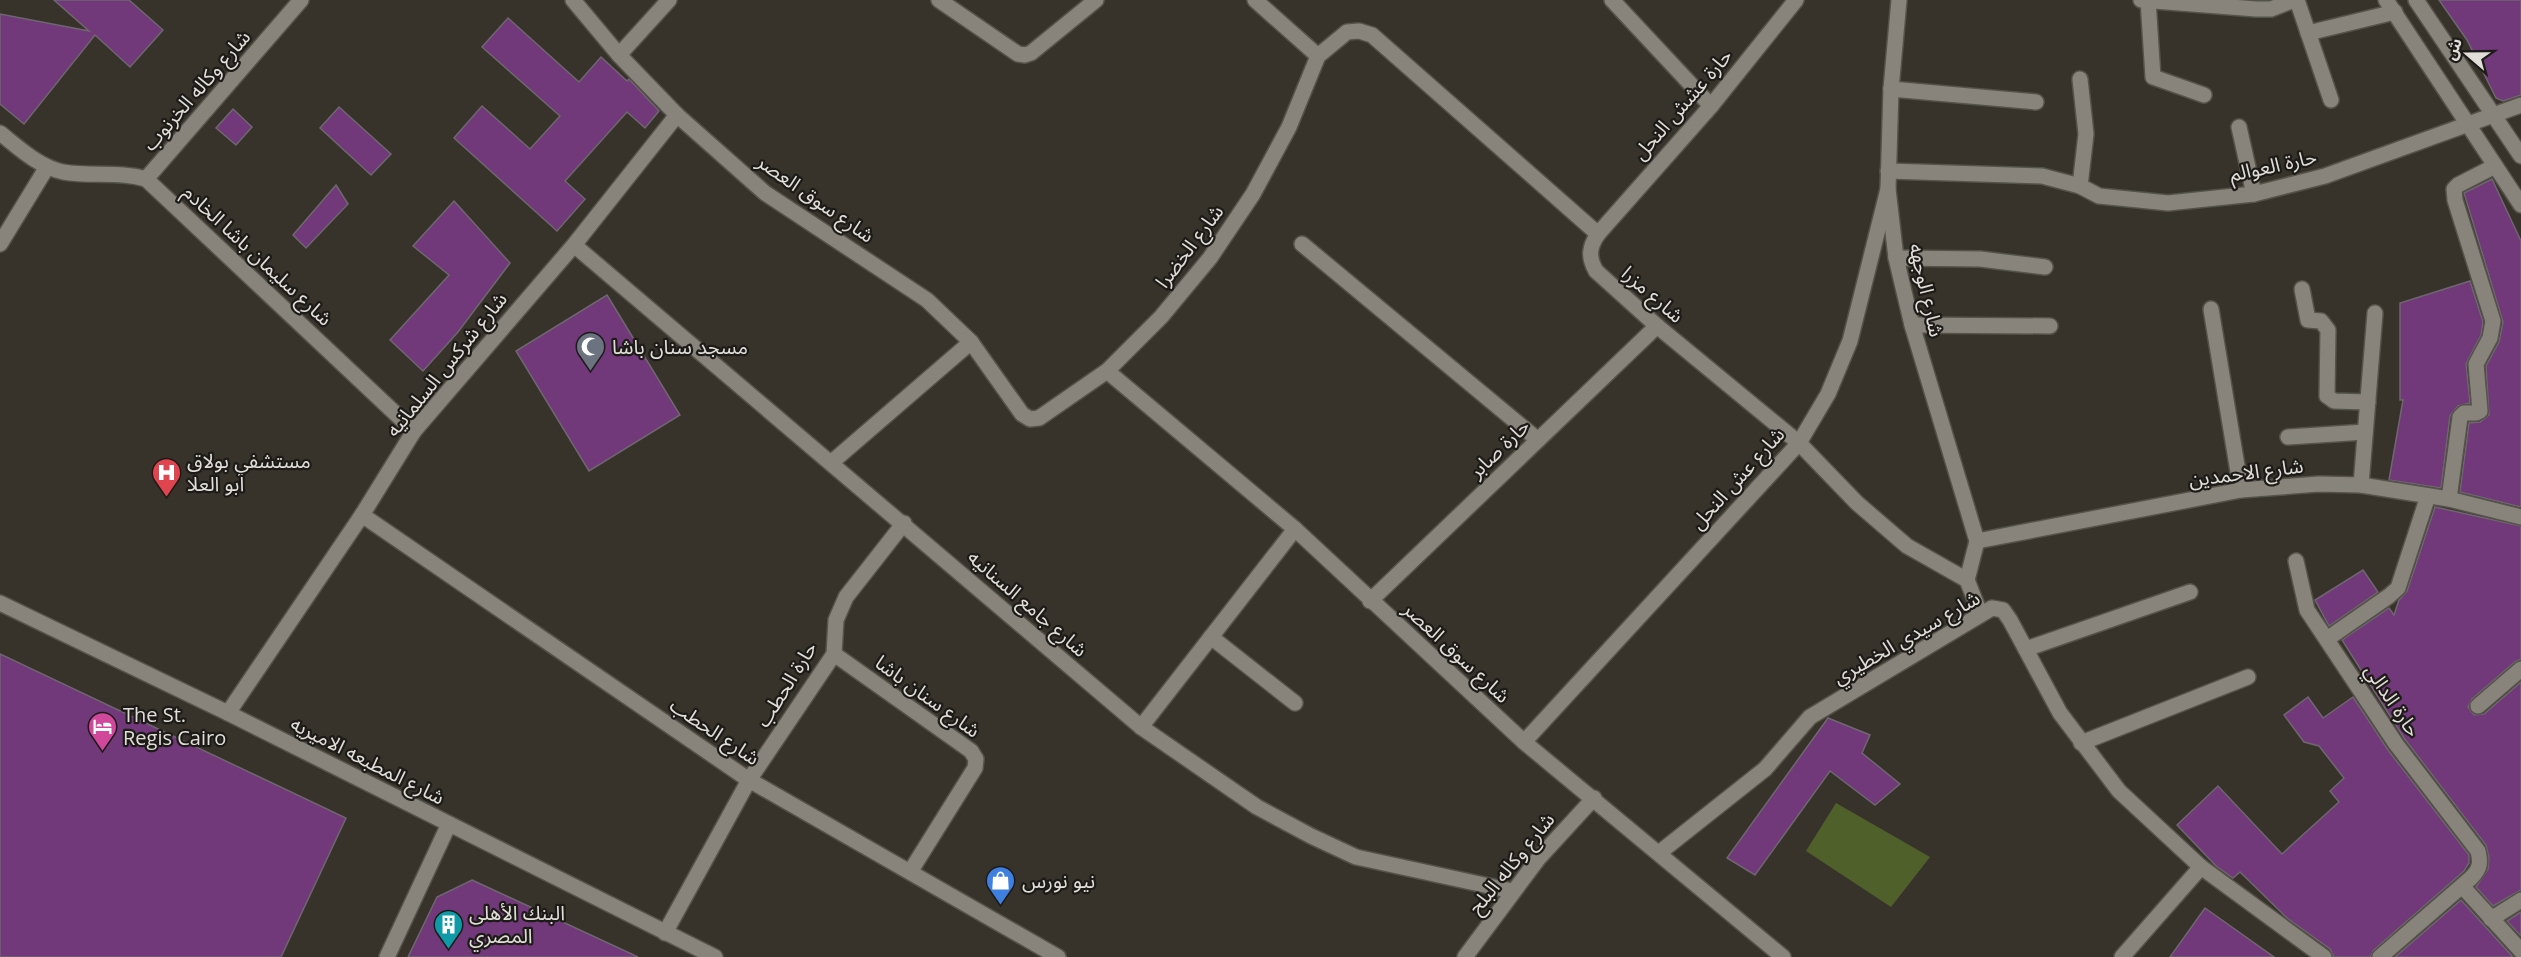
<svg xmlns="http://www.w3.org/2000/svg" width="2521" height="957" viewBox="0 0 2521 957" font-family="'Open Sans','Noto Sans Arabic',sans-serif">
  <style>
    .green { fill: #50602b }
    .building { fill: #71387a; stroke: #6e676f; stroke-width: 1.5 }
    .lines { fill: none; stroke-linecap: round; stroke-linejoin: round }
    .street-casing { stroke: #55524a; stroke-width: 18 }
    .secondary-casing { stroke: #55524a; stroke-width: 18 }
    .street { stroke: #88847b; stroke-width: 15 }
    .secondary { stroke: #88847b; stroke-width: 15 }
    .labels { text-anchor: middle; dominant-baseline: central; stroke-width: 4.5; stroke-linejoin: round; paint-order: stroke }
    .street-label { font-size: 20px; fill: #e1ded9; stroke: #1d1b17 }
    .poi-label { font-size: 20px; fill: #e1ded9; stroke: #1d1b17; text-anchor: start }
  </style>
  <rect width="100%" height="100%" fill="#37332b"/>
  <polygon class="green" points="1836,803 1930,857 1891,907 1806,851"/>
  <g class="building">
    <polygon points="54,0 129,0 163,30 130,67 95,35 24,124 0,104 0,14 89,31"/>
    <polygon points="2439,0 2521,0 2521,95 2503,101 2496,98 2467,40"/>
    <polygon points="508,18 579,82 601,57 627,81 629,79 659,111 645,128 627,112 565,181 585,199 557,231 454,138 482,106 530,149 560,116 482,47"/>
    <polygon points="339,107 391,154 371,175 320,128"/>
    <polygon points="233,109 252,127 236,145 216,128"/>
    <polygon points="2492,179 2521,241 2521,507 2460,492 2469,423 2480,422 2489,415 2486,366 2499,342 2503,322 2464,193"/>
    <polygon points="336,185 348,204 306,248 293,235"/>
    <polygon points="454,201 510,263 458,332 423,371 390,340 449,275 413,246"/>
    <polygon points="2470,281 2483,322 2481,335 2466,364 2470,403 2458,406 2450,416 2441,488 2389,480 2403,400 2400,400 2400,303"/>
    <polygon points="607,295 680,415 589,471 516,351"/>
    <polygon points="2435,507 2521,526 2521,659 2515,662 2472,699 2468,707 2474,715 2484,714 2521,682 2521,890 2493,906 2476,887 2488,869 2489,858 2486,845 2404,738 2342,640 2389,608 2394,615 2399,600 2407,591"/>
    <polygon points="2363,570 2378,592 2329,626 2315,600"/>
    <polygon points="0,654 346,818 281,957 0,957"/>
    <polygon points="2308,697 2323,718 2353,697 2388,750 2469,855 2469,863 2464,871 2374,950 2370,957 2334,957 2330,949 2287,918 2240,872 2233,878 2216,866 2177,825 2218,786 2282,854 2339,802 2330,791 2344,778 2319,746 2304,742 2284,715"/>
    <polygon points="1828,718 1870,735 1862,753 1900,784 1875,805 1830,771 1755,875 1727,858"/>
    <polygon points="472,880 638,957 408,957 437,897"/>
    <polygon points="2461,900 2513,957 2395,957"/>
    <polygon points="2205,908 2274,957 2170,957"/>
    <polygon points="2521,912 2521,936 2507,921"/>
  </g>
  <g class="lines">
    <defs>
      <g id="street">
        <polyline points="573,0 619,55 677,115 765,193 927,300 971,342 1022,414 1030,419 1039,418 1107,371 1161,317 1210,258 1253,194 1289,127 1318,56 1347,32 1359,31 1372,35 1598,234"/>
        <polyline points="939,0 1018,54 1025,55 1031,53 1096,0"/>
        <polyline points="1255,0 1318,56"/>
        <polyline points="1612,0 1711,106"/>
        <path d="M 1796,0 L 1711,106 L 1598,234 C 1589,247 1588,257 1596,271 L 1657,326 L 1799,443 L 1857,503 L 1907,546 L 1967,580 L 1980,613"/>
        <polyline points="1899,0 1891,89 1888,189 1896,258 1912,325 1977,541 1967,580"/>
        <polyline points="2141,0 2256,9 2271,9 2294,0"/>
        <polyline points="2148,0 2153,77 2204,95"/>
        <polyline points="2297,0 2331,100"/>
        <polyline points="2308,33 2395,12"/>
        <polyline points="619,55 669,0"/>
        <polyline points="2080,79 2086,134 2080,186"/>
        <polyline points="1891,89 2036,102"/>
        <polyline points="2239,127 2254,194"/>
        <path d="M 0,133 C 19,148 39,167 63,172 C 91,177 119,171 146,179 L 414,431"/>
        <polyline points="1888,171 2042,176 2080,186 2099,196 2168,203 2254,194 2325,176 2521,105"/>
        <polyline points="146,179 301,0"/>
        <polyline points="0,244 47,167"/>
        <polyline points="1302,244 1538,440"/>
        <polyline points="574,245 1141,727 1257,807 1311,836 1356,857 1512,891"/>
        <polyline points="1896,258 1980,259 2045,267"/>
        <polyline points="2302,289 2308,320 2321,321 2328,330 2327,396 2334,401 2368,402"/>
        <polyline points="2211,309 2241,490"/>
        <polyline points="1912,325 2050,326"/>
        <polyline points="1107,371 1295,529 1524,742 1783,957"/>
        <polyline points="2288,437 2365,432"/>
        <polyline points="832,462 971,342"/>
        <polyline points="2361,485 2375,313"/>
        <polyline points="2449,499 2460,417 2464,413 2476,413 2480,411 2476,364 2490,338 2493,321 2455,200 2454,189 2458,185 2495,166"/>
        <polyline points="362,515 749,780 1058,957"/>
        <polyline points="1977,541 2241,490 2319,484 2361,485 2449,499 2521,517"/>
        <path d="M 2296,561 L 2307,610 L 2396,744 L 2478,851 C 2481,863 2480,869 2471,878 L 2380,957"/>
        <polyline points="1370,601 1657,326"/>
        <polyline points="0,603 228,713 715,957"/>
        <polyline points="1211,637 1295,703"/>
        <polyline points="2327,639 2389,596 2398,588 2428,496"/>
        <polyline points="2026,649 2190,592"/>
        <polyline points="834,654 971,751 976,759 975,768 910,872"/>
        <polyline points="2478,706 2521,669"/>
        <polyline points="228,713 362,515 414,431 574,245 677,115"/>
        <polyline points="1141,727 1295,529"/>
        <polyline points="1524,742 1799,443 1828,394 1850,341 1888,189"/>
        <polyline points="2081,743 2248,677"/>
        <polyline points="1659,853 1765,769 1810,717 1992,608 2003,610 2010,620 2060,713 2119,791 2201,867 2324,957"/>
        <polyline points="2462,886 2521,951"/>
        <polyline points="2491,919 2521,900"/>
        <polyline points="665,933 749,780 834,654 836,620 846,597 904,523"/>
        <polyline points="387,957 449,824"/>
        <polyline points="1465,957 1538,859 1594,798"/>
        <polyline points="2122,957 2201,867"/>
      </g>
      <g id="secondary">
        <polyline points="2386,0 2521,205"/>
        <polyline points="2416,0 2521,156"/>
      </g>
    </defs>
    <use href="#street" class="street-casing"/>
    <use href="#secondary" class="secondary-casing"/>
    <use href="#street" class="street"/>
    <use href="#secondary" class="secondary"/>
  </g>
  <defs>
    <symbol id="mosque-pin" viewBox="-11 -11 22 30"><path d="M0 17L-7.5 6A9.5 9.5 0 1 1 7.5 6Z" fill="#6b7280" stroke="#1d1b17"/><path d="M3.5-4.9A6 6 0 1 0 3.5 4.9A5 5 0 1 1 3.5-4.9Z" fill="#fff"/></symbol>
    <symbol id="hospital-pin" viewBox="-11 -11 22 30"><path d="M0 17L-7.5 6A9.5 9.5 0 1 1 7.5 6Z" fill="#e0444e" stroke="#1d1b17"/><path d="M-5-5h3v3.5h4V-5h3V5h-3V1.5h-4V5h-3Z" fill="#fff"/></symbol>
    <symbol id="hotel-pin" viewBox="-11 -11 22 30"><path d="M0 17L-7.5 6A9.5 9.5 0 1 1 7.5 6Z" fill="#d1479c" stroke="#1d1b17"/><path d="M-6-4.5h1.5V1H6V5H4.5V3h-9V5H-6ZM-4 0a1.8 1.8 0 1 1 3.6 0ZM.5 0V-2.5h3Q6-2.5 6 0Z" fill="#fff"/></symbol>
    <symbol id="shop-pin" viewBox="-11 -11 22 30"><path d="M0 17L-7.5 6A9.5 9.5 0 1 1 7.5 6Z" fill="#3f7fe0" stroke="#1d1b17"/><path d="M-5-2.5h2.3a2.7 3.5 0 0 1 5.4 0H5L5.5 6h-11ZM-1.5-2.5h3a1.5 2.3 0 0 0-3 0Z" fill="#fff"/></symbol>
    <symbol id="building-pin" viewBox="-11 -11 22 30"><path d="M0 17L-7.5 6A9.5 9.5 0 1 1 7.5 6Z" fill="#0f9aa8" stroke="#1d1b17"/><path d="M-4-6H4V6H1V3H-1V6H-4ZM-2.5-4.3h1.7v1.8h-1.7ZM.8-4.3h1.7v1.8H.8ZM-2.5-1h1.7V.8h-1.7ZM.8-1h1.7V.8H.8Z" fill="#fff"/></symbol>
  </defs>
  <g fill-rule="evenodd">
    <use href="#mosque-pin" x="574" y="330" width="33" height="45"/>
    <use href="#hospital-pin" x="150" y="456" width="33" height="45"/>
    <use href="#hotel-pin" x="86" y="710" width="33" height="45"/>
    <use href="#shop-pin" x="984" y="864" width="33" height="45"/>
    <use href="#building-pin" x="432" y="908" width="33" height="45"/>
  </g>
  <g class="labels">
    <g class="street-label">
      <text transform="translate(196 90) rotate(-49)">شارع وكاله الخرنوب</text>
      <text transform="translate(1682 104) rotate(-49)">حارة عشش النحل</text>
      <text transform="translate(2273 165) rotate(-12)">حارة العوالم</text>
      <text transform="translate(816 198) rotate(35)">شارع سوق العصر</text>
      <text transform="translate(1189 246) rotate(-53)">شارع الخضرا</text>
      <text transform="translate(258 255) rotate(43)">شارع سليمان باشا الخادم</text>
      <text transform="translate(1927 290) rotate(77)">شارع الوجهه</text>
      <text transform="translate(1653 294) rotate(41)">شارع مزرا</text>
      <text transform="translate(446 364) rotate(-51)">شارع شركس السلمانيه</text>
      <text transform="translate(1499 448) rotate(-44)">حارة صابر</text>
      <text transform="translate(2246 472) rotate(-7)">شارع الاحمدين</text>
      <text transform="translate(1737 478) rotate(-48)">شارع عش النحل</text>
      <text transform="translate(1028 603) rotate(41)">شارع جامع السنانيه</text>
      <text transform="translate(1906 637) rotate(-30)">شارع سيدي الخطيري</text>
      <text transform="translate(1457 652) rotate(43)">شارع سوق العصر</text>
      <text transform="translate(786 684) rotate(-58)">حارة الحطب</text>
      <text transform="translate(928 696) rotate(36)">شارع سنان باشا</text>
      <text transform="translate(2393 700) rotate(56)">حارة الدالي</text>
      <text transform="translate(715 731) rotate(34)">شارع الحطب</text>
      <text transform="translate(368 760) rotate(27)">شارع المطبعه الاميريه</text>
      <text transform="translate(1511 863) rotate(-51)">شارع وكاله البلح</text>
    </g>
    <g class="poi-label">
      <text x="612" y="346">مسجد سنان باشا</text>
      <text x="187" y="460">مستشفي بولاق<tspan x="187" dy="23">ابو العلا</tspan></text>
      <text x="123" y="714">The St.<tspan x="123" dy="23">Regis Cairo</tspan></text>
      <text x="1022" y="880">نيو نورس</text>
      <text x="469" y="912">البنك الأهلى<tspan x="469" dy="23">المصري</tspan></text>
    </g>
  </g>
  <g transform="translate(2467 54) rotate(290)" stroke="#1d1b17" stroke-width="4.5" paint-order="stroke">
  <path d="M0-4.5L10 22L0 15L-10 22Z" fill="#e1ded9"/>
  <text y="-9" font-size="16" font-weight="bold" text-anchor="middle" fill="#e1ded9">ش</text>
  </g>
</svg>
